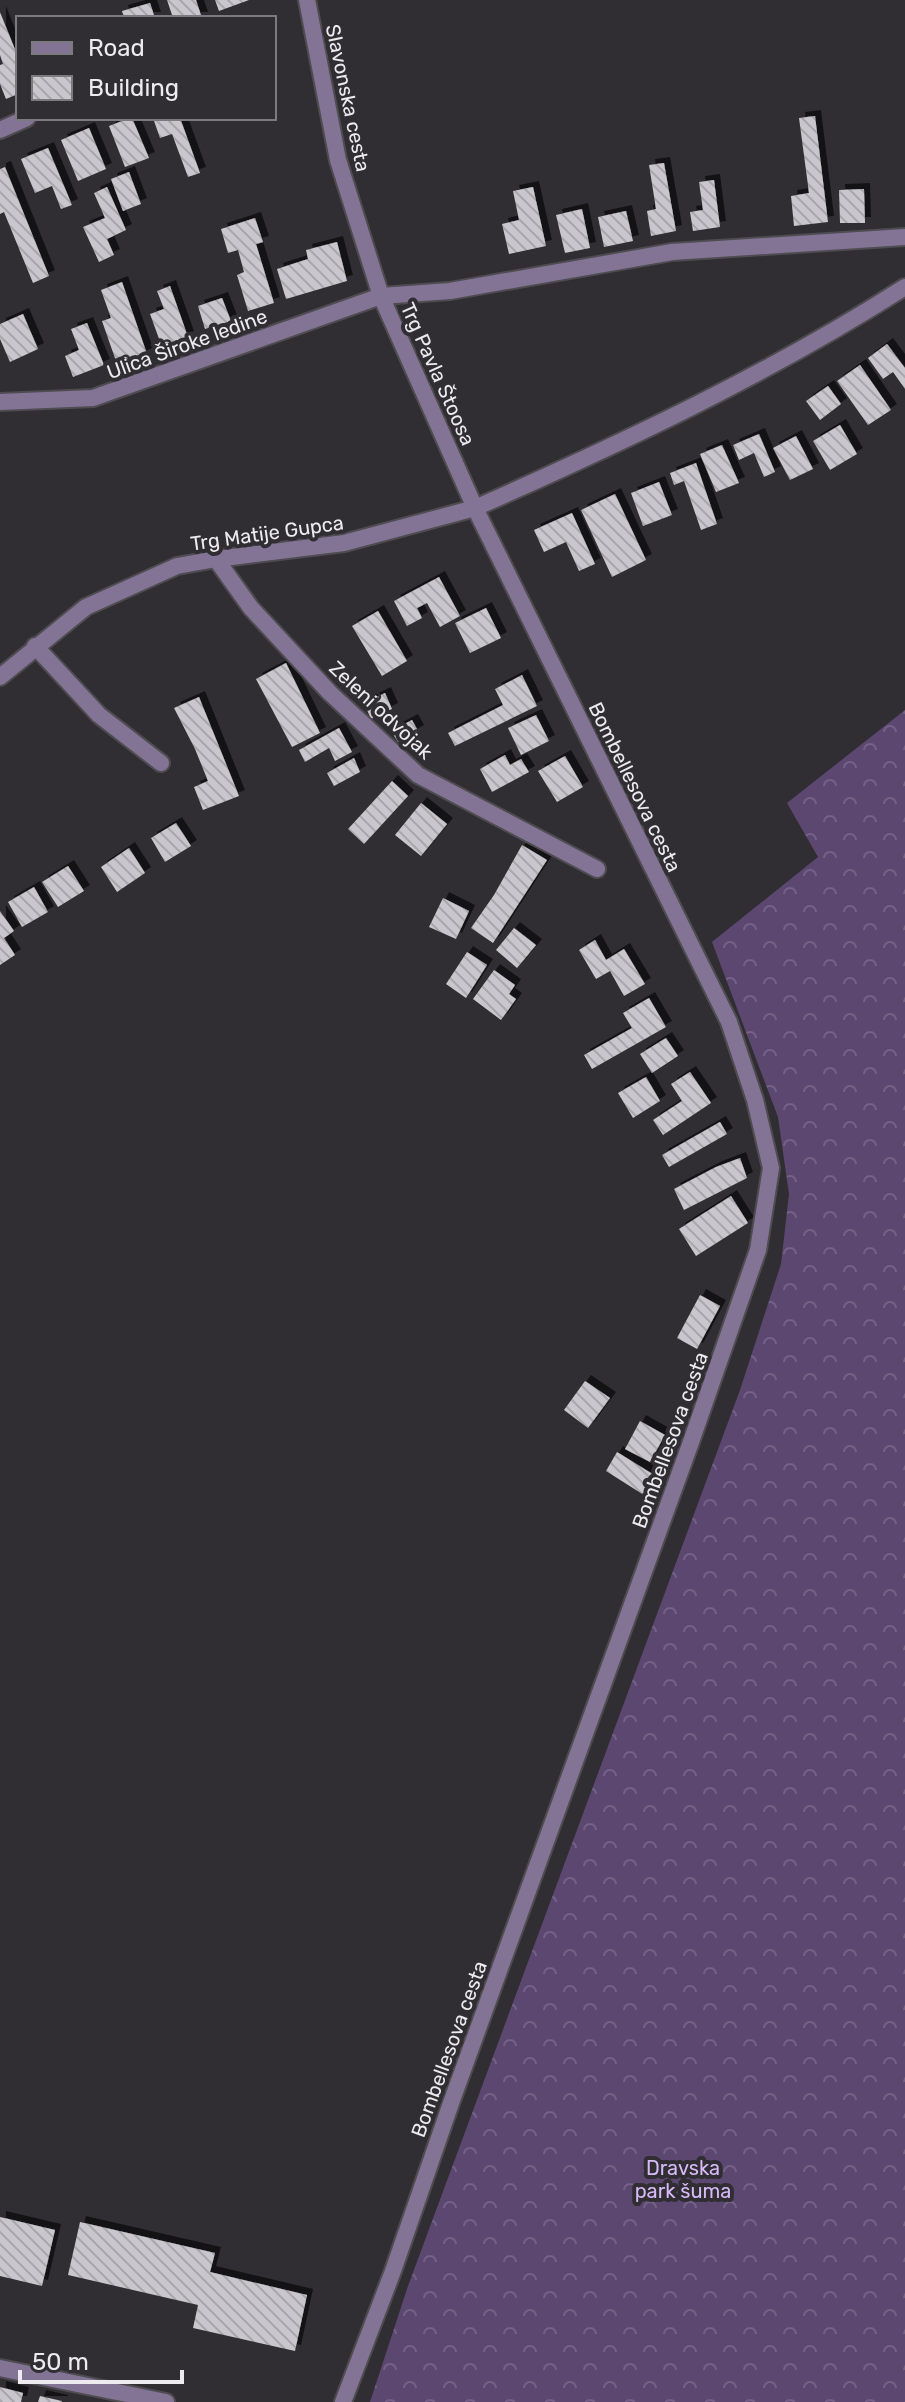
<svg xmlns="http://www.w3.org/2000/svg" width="905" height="2402" viewBox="0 0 905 2402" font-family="Rubik,sans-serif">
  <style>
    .forest { fill: url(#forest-crowns) }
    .building { fill: url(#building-back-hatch); filter: url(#shadow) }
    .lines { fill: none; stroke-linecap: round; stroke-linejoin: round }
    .minor-casing { stroke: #4e4c50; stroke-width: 20 }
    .tertiary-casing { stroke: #4e4c50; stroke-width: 20 }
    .minor { stroke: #837495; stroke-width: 16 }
    .tertiary { stroke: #837495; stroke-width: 16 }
    .labels { text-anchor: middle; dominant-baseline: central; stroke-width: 8; stroke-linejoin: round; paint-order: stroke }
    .street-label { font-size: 20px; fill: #edebef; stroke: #302e32 }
    .park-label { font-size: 20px; fill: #d7baf7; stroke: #302e32 }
  </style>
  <defs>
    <pattern id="forest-crowns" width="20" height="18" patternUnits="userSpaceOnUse" patternTransform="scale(2)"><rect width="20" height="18" fill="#5c4771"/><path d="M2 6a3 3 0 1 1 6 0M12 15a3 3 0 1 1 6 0" fill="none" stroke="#746286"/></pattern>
    <pattern id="building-back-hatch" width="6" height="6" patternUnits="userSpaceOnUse" patternTransform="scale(2)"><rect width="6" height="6" fill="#c9c7cd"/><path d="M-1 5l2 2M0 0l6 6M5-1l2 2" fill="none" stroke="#a8a7ac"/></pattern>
    <filter id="shadow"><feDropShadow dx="6" dy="-6" stdDeviation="0" flood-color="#0009"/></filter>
  </defs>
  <rect width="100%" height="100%" fill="#302e32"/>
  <polygon class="forest" points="905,710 905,2402 370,2402 408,2286 740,1390 781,1264 789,1194 778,1117 712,942 818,857 787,803"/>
  <g class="building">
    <polygon points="167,0 196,0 202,18 173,18"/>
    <polygon points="215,0 249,0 219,11"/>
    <polygon points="150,3 155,18 124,18 122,11"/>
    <polygon points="0,12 18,57 18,94 6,99 0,84 0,65 3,64 0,55"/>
    <polygon points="815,116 828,222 794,226 791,196 809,193 799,118"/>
    <polygon points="130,118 132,118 149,158 125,167 109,126"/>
    <polygon points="153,118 180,118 200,173 188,177 172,134 160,138"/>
    <polygon points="89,128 106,169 78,181 61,140"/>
    <polygon points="48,148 72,205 61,209 52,186 35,193 21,159"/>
    <polygon points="664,163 676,231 651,236 647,211 656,209 649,165"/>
    <polygon points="5,167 49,276 33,283 4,212 0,214 0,169"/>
    <polygon points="129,172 141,204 123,211 111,179"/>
    <polygon points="714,180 720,227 693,231 690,212 703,210 699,182"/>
    <polygon points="107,187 126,230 107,239 114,255 99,262 83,227 105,218 94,193"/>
    <polygon points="533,187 546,246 509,254 502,224 519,220 513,191"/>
    <polygon points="864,189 865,223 840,223 839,190"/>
    <polygon points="582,209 590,248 565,253 556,215"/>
    <polygon points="626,211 633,241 604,247 598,217"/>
    <polygon points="255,218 263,242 256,244 274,303 248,311 237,275 244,272 238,250 228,253 221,229"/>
    <polygon points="337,242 347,281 286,299 277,269 308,259 306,250"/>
    <polygon points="122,282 147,354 117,364 102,321 111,318 101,290"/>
    <polygon points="170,286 188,337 162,347 150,314 164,309 157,291"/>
    <polygon points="222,298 231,321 205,329 198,306"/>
    <polygon points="23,314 38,349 10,362 0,339 0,324"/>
    <polygon points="87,323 104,365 73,377 65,356 79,350 71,329"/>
    <polygon points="887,344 905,368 905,389 893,372 883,379 868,358"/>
    <polygon points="860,365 891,410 868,425 837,381"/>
    <polygon points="828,386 841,404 820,420 806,401"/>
    <polygon points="840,425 857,454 830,470 813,441"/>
    <polygon points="759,434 775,472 764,477 754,453 739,460 733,445"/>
    <polygon points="796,436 813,469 790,480 773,448"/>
    <polygon points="722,445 739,483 716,492 700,454"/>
    <polygon points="696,463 717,524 701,530 684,481 674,485 670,473"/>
    <polygon points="659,482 672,515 643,526 631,493"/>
    <polygon points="615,494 646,560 612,577 581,510"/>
    <polygon points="572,513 595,564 579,571 566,542 544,552 534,530"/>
    <polygon points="439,577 460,616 440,627 427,603 417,608 422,618 407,626 394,601"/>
    <polygon points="486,608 501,638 470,653 455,623"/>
    <polygon points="378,611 407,661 382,676 352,626"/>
    <polygon points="286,663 320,733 292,747 256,679"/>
    <polygon points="522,675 537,706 455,746 448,733 503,705 495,689"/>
    <polygon points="385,693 392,709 371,719 364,703"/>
    <polygon points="199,697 239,796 203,810 194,787 208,781 195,749 174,708"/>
    <polygon points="536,715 549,741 521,755 508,728"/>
    <polygon points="412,720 418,731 398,742 391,731"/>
    <polygon points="339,728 352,752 335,761 329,748 305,762 299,750"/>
    <polygon points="505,755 510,765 521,759 529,772 492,792 480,769"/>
    <polygon points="565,756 583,787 557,802 538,771"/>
    <polygon points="354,758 360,772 334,786 327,773"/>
    <polygon points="392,781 408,796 364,844 348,829"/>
    <polygon points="421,803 447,824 421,856 395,835"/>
    <polygon points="176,823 191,846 165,862 151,838"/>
    <polygon points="522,845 547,860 493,943 471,928 494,895"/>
    <polygon points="129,848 145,873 117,892 101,867"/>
    <polygon points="68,866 84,891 58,907 42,882"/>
    <polygon points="34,887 48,912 22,927 8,902"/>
    <polygon points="443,898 469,911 456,939 429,927"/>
    <polygon points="0,911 14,931 4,938 15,955 0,965"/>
    <polygon points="514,928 536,945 517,968 496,950"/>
    <polygon points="595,940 606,960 624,949 645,984 624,996 610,971 596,979 579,950"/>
    <polygon points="467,952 487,965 466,998 446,984"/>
    <polygon points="494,970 515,985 509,994 516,999 501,1020 473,999"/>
    <polygon points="649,998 666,1027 592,1069 584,1055 632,1028 623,1013"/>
    <polygon points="666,1038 678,1056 652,1073 640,1054"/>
    <polygon points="690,1072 711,1103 663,1135 653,1120 682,1101 671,1084"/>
    <polygon points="646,1077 660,1101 633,1118 618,1093"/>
    <polygon points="720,1122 727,1134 669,1167 662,1155"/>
    <polygon points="740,1158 747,1178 684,1210 674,1189 716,1167"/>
    <polygon points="731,1196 748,1223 696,1256 679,1229"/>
    <polygon points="700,1295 720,1306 697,1349 677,1338"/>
    <polygon points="585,1381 610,1398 588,1428 564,1410"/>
    <polygon points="640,1421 665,1435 650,1462 625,1449"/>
    <polygon points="617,1452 659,1478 647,1497 606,1471"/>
    <polygon points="0,2217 55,2230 42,2286 0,2276"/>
    <polygon points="80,2222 215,2253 210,2272 307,2295 295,2351 193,2328 198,2305 68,2275"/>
    <polygon points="0,2387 23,2393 21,2402 0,2402"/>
    <polygon points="40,2396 62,2401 62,2402 38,2402"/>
  </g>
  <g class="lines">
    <defs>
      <g id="minor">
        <polyline points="0,130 27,118"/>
        <polyline points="381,296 450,291 672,252 905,237"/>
        <polyline points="216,559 251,608 330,693 418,775 597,869"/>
        <polyline points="35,646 99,715 161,763"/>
        <polyline points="0,677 86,607 177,566 216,559 344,543 475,508"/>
        <polyline points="0,2368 166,2402"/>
      </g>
      <g id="tertiary">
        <polyline points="307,0 338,160 381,296 475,508 729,1022 755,1100 771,1168 758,1250 691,1442 451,2103 393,2271 343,2402"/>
        <polyline points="0,402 93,398 381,296"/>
        <path d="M 475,508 C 622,443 769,374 905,287"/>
      </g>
    </defs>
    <use href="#minor" class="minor-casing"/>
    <use href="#tertiary" class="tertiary-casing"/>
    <use href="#minor" class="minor"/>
    <use href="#tertiary" class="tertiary"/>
  </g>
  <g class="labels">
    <g class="street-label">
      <text transform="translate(348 98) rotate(78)">Slavonska cesta</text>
      <text transform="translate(187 344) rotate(-20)">Ulica Široke ledine</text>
      <text transform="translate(438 374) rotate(66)">Trg Pavla Štoosa</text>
      <text transform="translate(267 533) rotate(-8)">Trg Matije Gupca</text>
      <text transform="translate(381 710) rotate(43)">Zeleni odvojak</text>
      <text transform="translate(635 787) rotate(64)">Bombellesova cesta</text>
      <text transform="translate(670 1440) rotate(-70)">Bombellesova cesta</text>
      <text transform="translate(449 2049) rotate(-70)">Bombellesova cesta</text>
    </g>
    <g class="park-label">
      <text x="683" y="2168">Dravska<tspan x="683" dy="23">park šuma</tspan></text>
    </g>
  </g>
  <rect x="16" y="16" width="260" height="104" fill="#302e32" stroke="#7c7a7e" stroke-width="2"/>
  <rect x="32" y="42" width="40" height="12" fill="#837495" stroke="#7c7a7e" stroke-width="2"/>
  <text x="88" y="56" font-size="24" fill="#edebef">Road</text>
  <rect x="32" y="76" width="40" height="24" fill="url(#building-back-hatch)" stroke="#7c7a7e" stroke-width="2"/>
  <text x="88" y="96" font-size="24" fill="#edebef">Building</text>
  <path d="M20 2370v12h162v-12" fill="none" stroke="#edebef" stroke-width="4"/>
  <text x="32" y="2370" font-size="24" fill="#edebef" stroke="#302e32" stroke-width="6" paint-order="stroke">50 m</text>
</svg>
